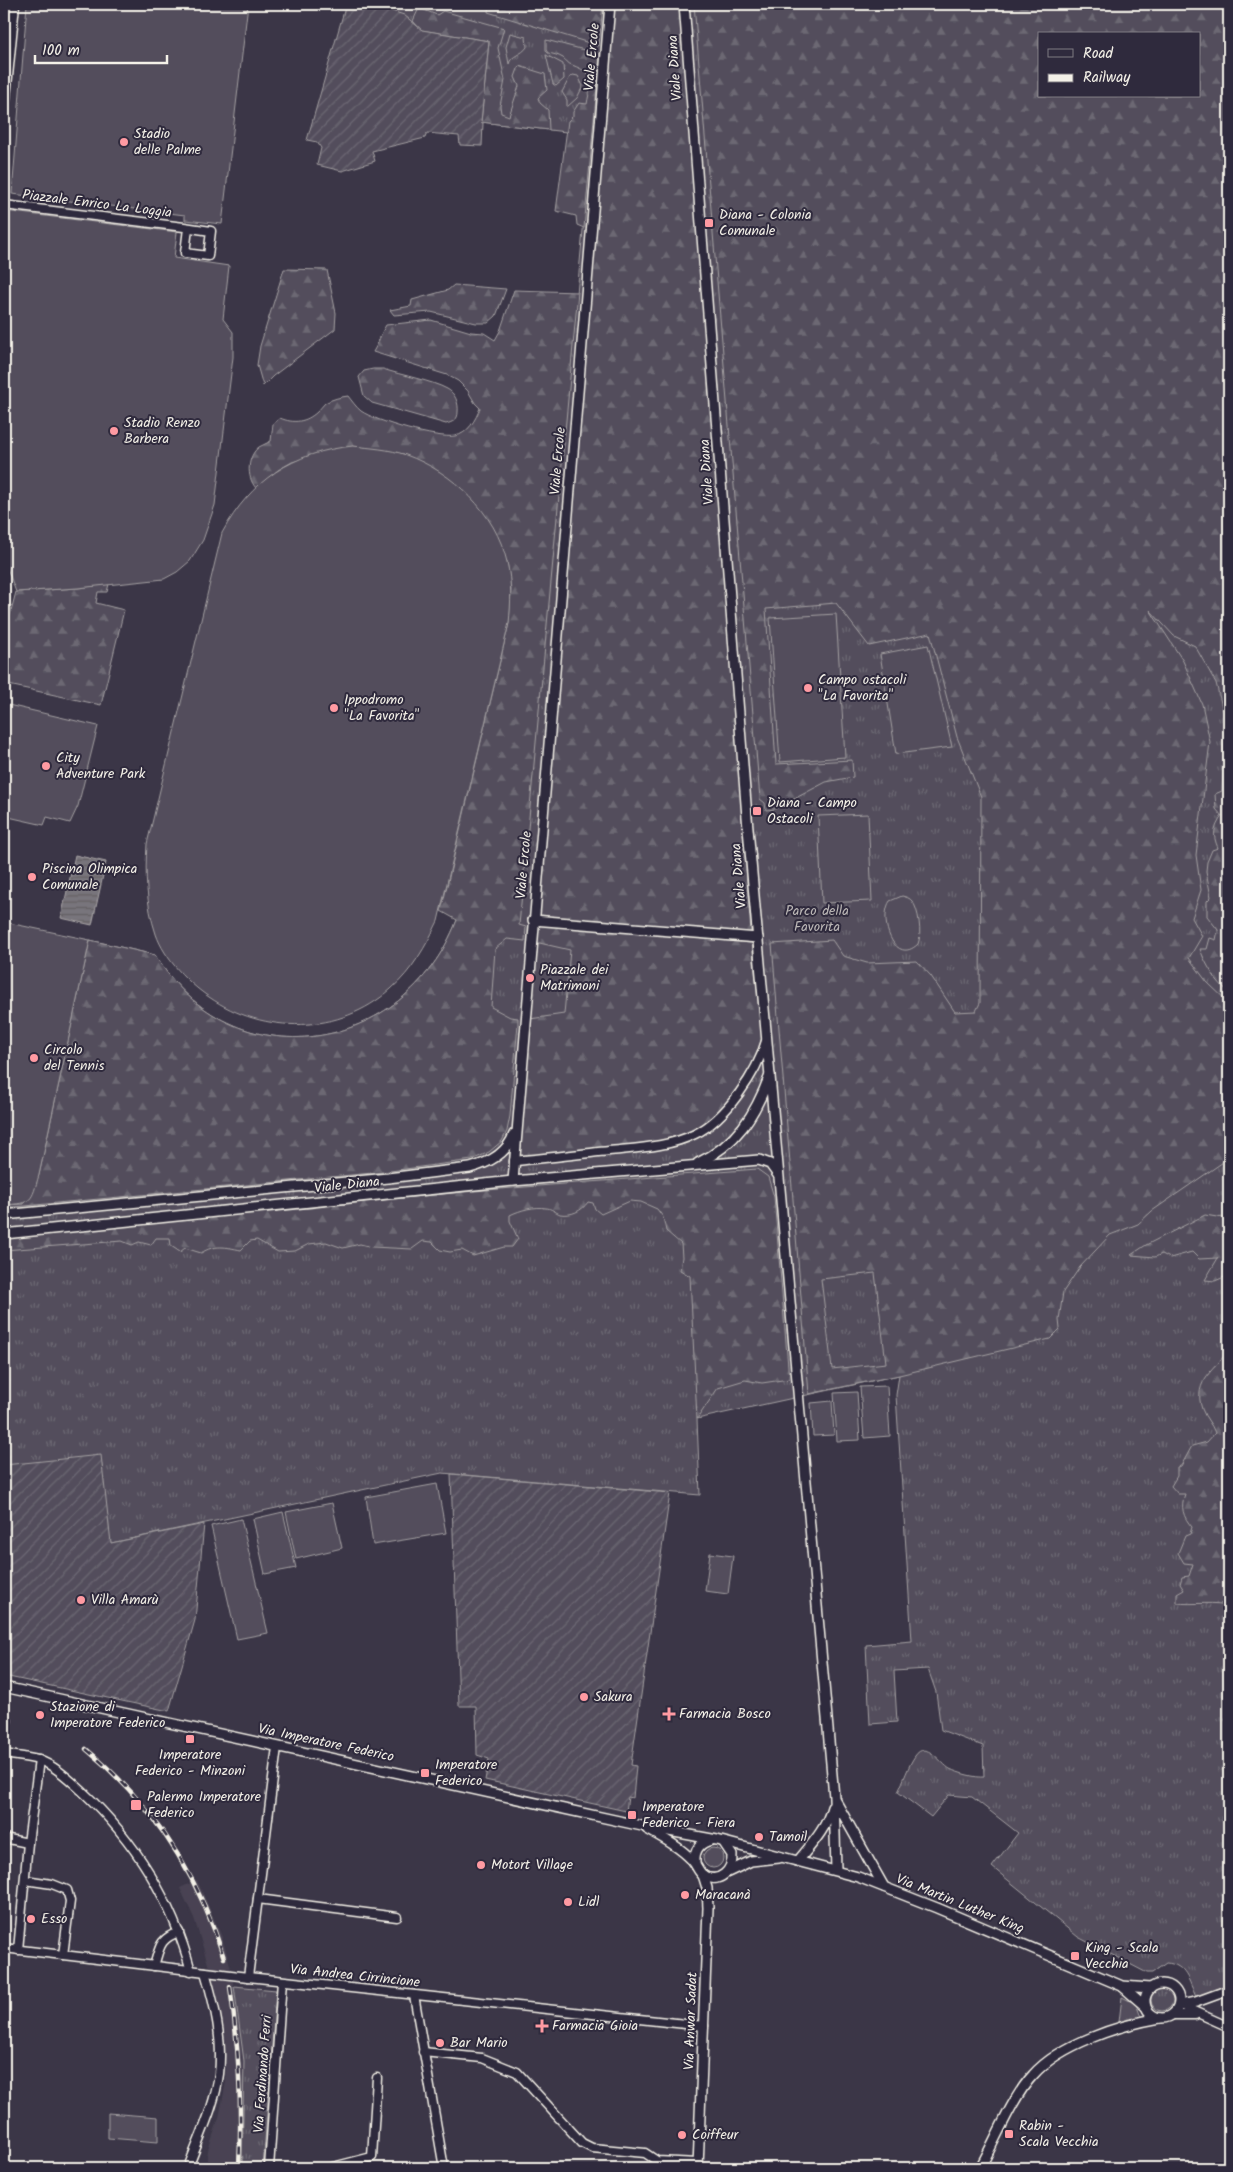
<svg xmlns="http://www.w3.org/2000/svg" width="1233" height="2172" viewBox="0 0 1233 2172" font-family="Kalam,sans-serif">
  <style>
    .built { fill: #484352 }
    .grass { fill: url(#grass-tufts); stroke: #a4a0a2; fill-rule: evenodd }
    .forest { fill: url(#forest-firs); stroke: #a4a0a2; fill-rule: evenodd }
    .garden { fill: url(#garden-furrows); stroke: #a4a0a2 }
    .pitch { fill: #534e5c; stroke: #a4a0a2 }
    .water { fill: url(#water-rules); stroke: #aaa6a7 }
    .lines { fill: none; stroke-linecap: round; stroke-linejoin: round }
    .minor-casing { stroke: #f4f1e8; stroke-width: 11 }
    .tertiary-casing { stroke: #f4f1e8; stroke-width: 12 }
    .minor { stroke: #2f2a3d; stroke-width: 8 }
    .tertiary { stroke: #2f2a3d; stroke-width: 9 }
    .rail-casing { stroke: #f4f1e8; stroke-width: 4.5 }
    .rail { stroke: #2f2a3d; stroke-width: 2.5; stroke-dasharray: 8; stroke-linecap: butt }
    .poi-dot { fill: #ff9aa2; stroke: #2f2a3d; stroke-width: 2 }
    .labels { text-anchor: middle; dominant-baseline: central; stroke-width: 4; stroke-linejoin: round; paint-order: stroke }
    .street-label { font-size: 14px; fill: #f4f1e8; stroke: #2f2a3d }
    .poi-label { font-size: 14px; fill: #f4f1e8; stroke: #2f2a3d; text-anchor: start }
    .park-label { font-size: 14px; fill: #bcb8b7; stroke: #2f2a3d }
  </style>
  <defs>
    <pattern id="grass-tufts" width="24" height="20" patternUnits="userSpaceOnUse" patternTransform="scale(1.25)"><rect width="24" height="20" fill="#534e5c"/><path d="M3 7l-1-3M5 7V3M7 7l1-3M15 17l-1-3M17 17v-4M19 17l1-3" fill="none" stroke="#6c6873"/></pattern>
    <pattern id="forest-firs" width="22" height="20" patternUnits="userSpaceOnUse" patternTransform="scale(1.25)"><rect width="22" height="20" fill="#534e5c"/><path d="M5 1l3.5 6h-7zM16 11l3.5 6h-7z" fill="#6c6873"/></pattern>
    <pattern id="garden-furrows" width="10" height="10" patternUnits="userSpaceOnUse" patternTransform="scale(1.25)"><rect width="10" height="10" fill="#534e5c"/><path d="M-1 1l2-2M0 10L10 0M9 11l2-2" fill="none" stroke="#6c6873"/></pattern>
    <pattern id="water-rules" width="6" height="5" patternUnits="userSpaceOnUse" patternTransform="scale(1.25)"><rect width="6" height="5" fill="#78747b"/><path d="M0 2.5h6" fill="none" stroke="#636063"/></pattern>
  </defs>
  <rect width="100%" height="100%" fill="#3b3647"/>
  <filter id="ink" filterUnits="userSpaceOnUse"><feTurbulence type="fractalNoise" baseFrequency=".02" numOctaves="2"/><feDisplacementMap in="SourceGraphic" scale="10" xChannelSelector="R" yChannelSelector="G"/><feConvolveMatrix kernelMatrix="1 2 1 2 8 2 1 2 1" color-interpolation-filters="sRGB"/></filter>
  <g filter="url(#ink)">
    <polygon class="built" points="197,1880 222,1937 230,1965 238,2011 244,2061 242,2168 206,2168 208,2150 219,2118 226,2082 223,2027 212,1977 194,1918 180,1888"/>
    <g class="grass">
      <path d="M 387,4 L 1229,4 L 1229,1984 L 1196,1997 C 1189,1982 1186,1964 1166,1963 L 1152,1973 L 1147,1973 L 1078,1937 L 992,1867 L 1018,1833 L 972,1797 L 949,1795 L 931,1817 L 898,1792 C 904,1780 908,1766 915,1756 C 926,1739 941,1764 950,1769 C 958,1773 976,1778 984,1777 L 983,1746 L 941,1730 L 936,1692 L 928,1669 L 894,1671 L 897,1722 L 870,1724 L 866,1645 L 912,1641 L 896,1395 L 899,1375 L 697,1419 L 700,1495 L 442,1473 L 111,1543 L 4,1465 L 4,1205 L 24,1204 L 90,940 L 155,955 C 233,1083 405,1055 457,920 L 552,559 L 592,135 L 481,122 C 461,92 444,60 423,32 C 413,19 396,16 387,4 ZM 1039,34 L 1199,34 L 1199,96 L 1039,96 Z"/>
      <circle cx="713" cy="1858" r="10"/>
      <polygon points="234,1986 276,1990 263,2168 242,2168 244,2061"/>
      <circle cx="1162" cy="2000" r="11"/>
      <polygon points="1122,1997 1136,2004 1141,2017 1119,2022"/>
    </g>
    <g class="forest">
      <polygon points="489,4 603,4 599,46 488,12"/>
      <polygon points="614,4 680,4 751,933 537,918"/>
      <path d="M 694,4 L 1229,4 L 1229,721 L 1228,712 L 1223,711 L 1216,683 L 1195,646 L 1174,636 L 1150,610 L 1183,661 L 1202,704 L 1210,742 L 1196,855 L 1201,890 L 1192,918 L 1202,936 L 1189,958 L 1207,982 L 1229,1003 L 1229,1158 L 1152,1211 L 1138,1224 L 1110,1235 L 1080,1267 L 1063,1292 L 1059,1320 L 1060,1329 L 1050,1339 L 899,1375 L 809,1394 L 772,944 L 832,940 L 843,956 L 867,963 L 917,961 L 931,976 L 955,1012 L 976,1011 L 980,1003 L 981,797 L 957,737 L 930,633 L 869,646 L 836,603 L 766,609 L 776,764 L 852,760 L 853,777 L 826,782 L 775,809 L 766,810 L 765,803 L 760,799 ZM 1039,34 L 1199,34 L 1199,96 L 1039,96 ZM 875,1273 L 886,1363 L 832,1369 L 821,1279 Z"/>
      <polygon points="419,8 437,15 443,11 504,28 498,48 505,80 500,106 501,113 509,116 519,86 515,77 519,66 545,74 547,90 538,98 540,103 548,110 549,130 481,122 489,41 421,30 413,21"/>
      <path d="M 510,33 L 526,37 L 527,47 C 522,55 511,55 509,64 L 506,47 Z"/>
      <path d="M 546,40 L 600,54 L 584,228 L 577,225 L 576,216 L 556,211 L 568,121 L 573,116 L 573,112 L 579,103 L 587,104 C 591,80 598,75 572,65 C 568,64 566,60 563,58 C 558,55 553,54 548,53 L 546,50 Z"/>
      <polygon points="546,55 563,64 564,79 556,86 553,84"/>
      <polygon points="573,75 578,76 583,86 577,98 567,107 567,100 562,92 570,77"/>
      <polygon points="284,269 327,270 336,313 335,329 273,376 263,386 257,365 260,346"/>
      <polygon points="454,285 506,289 496,316 488,323 476,323 431,312 394,315 390,310 411,306 412,300 448,290"/>
      <path d="M 514,290 L 578,292 L 519,925 L 526,927 L 525,941 L 507,939 L 495,949 L 491,1007 L 510,1017 L 518,1018 L 518,1024 L 510,1116 L 507,1131 L 502,1141 L 489,1152 L 472,1160 L 383,1172 L 4,1208 L 4,1205 L 24,1204 L 39,1175 L 90,940 L 155,955 C 233,1083 405,1055 457,920 L 441,911 L 509,623 L 511,590 L 507,561 L 404,454 L 353,446 L 292,462 L 278,470 L 256,488 C 246,477 247,456 259,447 C 263,445 267,443 271,441 L 273,424 L 280,418 C 294,424 306,422 317,412 C 320,409 322,406 325,403 C 332,399 340,397 348,396 C 352,401 356,407 361,411 C 377,422 437,439 455,436 C 468,434 476,419 480,408 L 475,403 L 468,391 L 458,381 L 447,375 L 373,352 C 379,343 380,334 386,325 L 431,320 L 471,332 L 484,333 L 495,340 L 500,331 Z"/>
      <path d="M 373,369 L 383,369 C 400,375 433,381 447,389 C 455,393 459,403 458,412 C 458,420 453,422 446,424 L 372,403 L 364,396 L 359,377 L 364,371 Z"/>
      <polygon points="109,584 107,592 98,592 96,603 124,610 101,705 4,684 4,637 16,592 78,588"/>
      <path d="M 1229,729 L 1229,992 C 1216,982 1206,965 1200,949 L 1207,949 L 1210,938 L 1216,940 L 1218,930 L 1207,916 L 1207,901 L 1211,897 L 1206,871 L 1207,862 L 1212,850 L 1218,848 C 1212,834 1214,828 1222,816 L 1216,809 L 1215,794 L 1222,791 L 1225,733 Z"/>
      <polygon points="537,924 752,943 762,1038 755,1060 731,1097 718,1113 692,1132 670,1140 520,1157 530,1019 564,1014 570,950 535,942"/>
      <path d="M 757,1169 L 768,1177 L 774,1197 L 789,1379 L 762,1383 L 745,1380 L 718,1388 L 697,1419 L 690,1276 L 680,1270 L 682,1257 L 681,1244 L 666,1231 L 663,1217 L 657,1209 L 641,1202 L 630,1201 L 601,1214 L 595,1209 L 593,1203 L 588,1202 C 582,1211 571,1216 560,1214 C 555,1212 551,1208 546,1208 C 535,1206 520,1210 510,1215 L 510,1221 L 518,1239 L 512,1247 L 504,1247 L 473,1256 L 462,1250 L 450,1252 L 440,1250 L 432,1242 L 423,1241 L 412,1249 L 372,1247 L 360,1244 L 343,1248 L 326,1242 L 309,1244 L 295,1251 L 278,1252 L 257,1240 L 250,1241 L 241,1250 C 226,1247 215,1244 201,1253 L 185,1248 L 180,1252 L 171,1246 L 170,1238 L 156,1238 L 151,1245 L 139,1242 L 132,1245 L 122,1241 L 4,1250 L 4,1237 L 474,1191 Z"/>
      <polygon points="1205,1215 1229,1219 1229,1275 1215,1281 1205,1280 1218,1258 1199,1259 1192,1252 1170,1258 1162,1254 1155,1257 1131,1255 1146,1245"/>
      <path d="M 1229,1349 L 1229,1606 C 1219,1601 1190,1605 1177,1603 L 1177,1594 L 1184,1590 L 1180,1584 L 1182,1577 L 1189,1576 L 1193,1564 L 1184,1563 L 1178,1553 L 1185,1536 L 1190,1534 L 1192,1527 C 1183,1517 1180,1507 1185,1494 L 1178,1494 L 1171,1486 L 1177,1476 L 1177,1467 L 1181,1466 L 1192,1446 L 1207,1442 L 1215,1433 C 1212,1424 1205,1418 1202,1409 C 1192,1380 1217,1369 1229,1349 Z"/>
    </g>
    <g class="garden">
      <polygon points="346,4 387,4 392,11 404,15 422,30 489,41 481,122 483,123 482,146 460,145 459,136 427,133 425,138 372,151 375,161 342,171 317,165 321,148 317,142 307,140"/>
      <polygon points="101,1455 111,1543 204,1524 195,1620 169,1711 4,1676 4,1465"/>
      <polygon points="451,1474 670,1493 631,1765 636,1766 633,1798 628,1797 626,1811 485,1780 489,1759 477,1755 476,1706 459,1706"/>
    </g>
    <g class="pitch">
      <polygon points="27,4 248,4 222,224 185,220 185,215 12,194"/>
      <polygon points="4,211 177,232 174,258 229,266 223,319 233,332 233,357 215,505 203,540 190,561 177,572 164,579 78,588 16,592 4,560"/>
      <path d="M 353,446 C 370,448 390,449 406,455 C 453,472 496,513 507,562 C 512,583 511,603 509,623 L 438,921 C 426,946 412,971 391,989 C 340,1035 264,1035 209,997 C 188,983 164,958 156,934 C 146,904 145,875 147,844 L 222,533 C 251,480 293,452 353,446 Z"/>
      <polygon points="836,614 845,757 780,762 770,618"/>
      <polygon points="928,645 952,747 896,754 880,654"/>
      <polygon points="4,704 98,726 78,806 70,823 47,817 44,825 4,816"/>
      <polygon points="868,814 872,901 822,903 818,816"/>
      <path d="M 902,896 C 906,897 910,898 912,901 C 919,909 922,935 918,944 C 894,967 878,919 890,901 Z"/>
      <path d="M 4,922 L 90,940 L 39,1175 C 31,1202 33,1203 4,1205 Z"/>
      <polygon points="887,1386 890,1436 864,1438 860,1387"/>
      <polygon points="857,1392 860,1440 837,1441 834,1393"/>
      <polygon points="832,1401 834,1435 813,1436 811,1403"/>
      <polygon points="437,1484 446,1533 373,1545 366,1497"/>
      <polygon points="332,1503 342,1548 296,1559 286,1512"/>
      <polygon points="283,1512 296,1568 265,1574 253,1519"/>
      <polygon points="241,1519 268,1633 237,1639 211,1526"/>
      <polygon points="710,1553 733,1556 728,1594 705,1591"/>
      <polygon points="108,2113 158,2117 158,2142 108,2138"/>
    </g>
    <polygon class="water" points="75,855 106,862 92,925 61,918"/>
    <g class="lines">
      <defs>
        <g id="minor">
          <polyline points="4,118 15,4"/>
          <polyline points="4,205 184,227 211,231 208,256 185,253 188,228"/>
          <path d="M 514,1161 C 546,1158 578,1154 609,1151 C 638,1148 669,1147 695,1134 C 726,1119 757,1073 766,1041"/>
          <polyline points="4,1741 7,1720"/>
          <path d="M 4,1754 C 15,1756 27,1757 38,1760 C 53,1764 70,1780 81,1790 C 135,1840 172,1900 191,1971"/>
          <polyline points="4,1838 28,1843"/>
          <polyline points="25,1880 52,1884 67,1890 70,1901 63,1955"/>
          <polyline points="258,1899 397,1917"/>
          <polyline points="4,1948 248,1977 704,2026"/>
          <polyline points="18,1950 28,1843 39,1760"/>
          <path d="M 154,1966 C 160,1947 159,1939 179,1932"/>
          <polyline points="248,1977 277,1747"/>
          <polyline points="414,1995 444,2168"/>
          <polyline points="1180,2005 1229,2027"/>
          <polyline points="1172,2015 1195,2015"/>
          <polyline points="423,2052 482,2058 517,2072 582,2143 592,2148 645,2153 657,2161 698,2163"/>
          <path d="M 188,2168 C 199,2138 215,2106 219,2074 C 223,2039 215,2006 205,1972"/>
          <polyline points="269,2168 282,1981"/>
          <polyline points="329,2168 372,2157 377,2078"/>
        </g>
        <g id="tertiary">
          <polyline points="684,4 747,817 834,1797 836,1870"/>
          <polyline points="533,920 758,938"/>
          <path d="M 698,1163 C 737,1144 755,1115 770,1075"/>
          <polyline points="513,1181 610,4"/>
          <path d="M 4,1215 L 388,1178 L 470,1168 C 489,1163 507,1154 514,1134"/>
          <polyline points="4,1234 513,1181 759,1160 770,1164 778,1175"/>
          <polyline points="4,1687 642,1826 717,1840 858,1877 937,1908 1122,1986 1145,2006"/>
          <polyline points="835,1800 884,1887"/>
          <path d="M 647,1829 C 663,1838 680,1847 692,1860 C 697,1865 698,1872 704,1876 C 720,1884 733,1870 732,1855 L 724,1843"/>
          <path d="M 798,1861 C 811,1845 827,1828 832,1807"/>
          <path d="M 695,1862 C 694,1850 700,1842 712,1840"/>
          <polyline points="728,1872 751,1861 779,1858"/>
          <circle cx="1162" cy="2001" r="17"/>
          <polyline points="1122,1986 1150,1988"/>
          <polyline points="1180,2005 1196,2002 1229,1990"/>
          <polyline points="698,2168 708,1908 707,1888 703,1875"/>
          <path d="M 980,2168 C 995,2141 1013,2096 1033,2075 C 1060,2044 1120,2025 1160,2018"/>
        </g>
      </defs>
      <use href="#minor" class="minor-casing"/>
      <use href="#tertiary" class="tertiary-casing"/>
      <use href="#minor" class="minor"/>
      <use href="#tertiary" class="tertiary"/>
      <defs>
        <g id="rail">
          <path d="M 86,1749 C 154,1805 198,1874 224,1958"/>
          <path d="M 230,1987 C 239,2047 242,2108 239,2168"/>
        </g>
      </defs>
      <use href="#rail" class="rail-casing"/>
      <use href="#rail" class="rail"/>
    </g>
  </g>
  <g class="poi-dot">
    <circle cx="124" cy="142" r="5"/>
    <rect x="704" y="218" width="10" height="10" rx="2.5"/>
    <circle cx="114" cy="431" r="5"/>
    <circle cx="808" cy="688" r="5"/>
    <circle cx="334" cy="708" r="5"/>
    <circle cx="46" cy="766" r="5"/>
    <rect x="752" y="806" width="10" height="10" rx="2.5"/>
    <circle cx="32" cy="877" r="5"/>
    <circle cx="530" cy="978" r="5"/>
    <circle cx="34" cy="1058" r="5"/>
    <circle cx="81" cy="1600" r="5"/>
    <circle cx="584" cy="1697" r="5"/>
    <path d="M666.5 1706.5h5v5h5v5h-5v5h-5v-5h-5v-5h5z"/>
    <circle cx="40" cy="1715" r="5"/>
    <rect x="185" y="1734" width="10" height="10" rx="2.5"/>
    <rect x="420" y="1768" width="10" height="10" rx="2.5"/>
    <rect x="130" y="1799" width="12" height="12" rx="2.5"/>
    <rect x="627" y="1810" width="10" height="10" rx="2.5"/>
    <circle cx="759" cy="1837" r="5"/>
    <circle cx="481" cy="1865" r="5"/>
    <circle cx="685" cy="1895" r="5"/>
    <circle cx="568" cy="1902" r="5"/>
    <circle cx="31" cy="1919" r="5"/>
    <rect x="1070" y="1951" width="10" height="10" rx="2.5"/>
    <path d="M539.5 2018.5h5v5h5v5h-5v5h-5v-5h-5v-5h5z"/>
    <circle cx="440" cy="2043" r="5"/>
    <rect x="1004" y="2129" width="10" height="10" rx="2.5"/>
    <circle cx="682" cy="2135" r="5"/>
  </g>
  <g class="labels">
    <g class="street-label">
      <text transform="translate(592 57) rotate(-85)">Viale Ercole</text>
      <text transform="translate(675 68) rotate(-94)">Viale Diana</text>
      <text transform="translate(97 204) rotate(7)">Piazzale Enrico La Loggia</text>
      <text transform="translate(558 461) rotate(-85)">Viale Ercole</text>
      <text transform="translate(707 472) rotate(-94)">Viale Diana</text>
      <text transform="translate(524 865) rotate(-85)">Viale Ercole</text>
      <text transform="translate(739 876) rotate(-95)">Viale Diana</text>
      <text transform="translate(347 1185) rotate(-6)">Viale Diana</text>
      <text transform="translate(326 1743) rotate(12)">Via Imperatore Federico</text>
      <text transform="translate(960 1904) rotate(22)">Via Martin Luther King</text>
      <text transform="translate(355 1976) rotate(6)">Via Andrea Cirrincione</text>
      <text transform="translate(691 2021) rotate(-88)">Via Anwar Sadat</text>
      <text transform="translate(263 2074) rotate(-86)">Via Ferdinando Ferri</text>
    </g>
    <g class="poi-label">
      <text x="134" y="134">Stadio<tspan x="134" dy="16">delle Palme</tspan></text>
      <text x="719" y="215">Diana - Colonia<tspan x="719" dy="16">Comunale</tspan></text>
      <text x="124" y="423">Stadio Renzo<tspan x="124" dy="16">Barbera</tspan></text>
      <text x="818" y="680">Campo ostacoli<tspan x="818" dy="16">"La Favorita"</tspan></text>
      <text x="344" y="700">Ippodromo<tspan x="344" dy="16">"La Favorita"</tspan></text>
      <text x="56" y="758">City<tspan x="56" dy="16">Adventure Park</tspan></text>
      <text x="767" y="803">Diana - Campo<tspan x="767" dy="16">Ostacoli</tspan></text>
      <text x="42" y="869">Piscina Olimpica<tspan x="42" dy="16">Comunale</tspan></text>
      <text x="540" y="970">Piazzale dei<tspan x="540" dy="16">Matrimoni</tspan></text>
      <text x="44" y="1050">Circolo<tspan x="44" dy="16">del Tennis</tspan></text>
      <text x="91" y="1600">Villa Amarù</text>
      <text x="594" y="1697">Sakura</text>
      <text x="50" y="1707">Stazione di<tspan x="50" dy="16">Imperatore Federico</tspan></text>
      <text x="679" y="1714">Farmacia Bosco</text>
      <text x="190" y="1755" text-anchor="middle">Imperatore<tspan x="190" dy="16">Federico - Minzoni</tspan></text>
      <text x="435" y="1765">Imperatore<tspan x="435" dy="16">Federico</tspan></text>
      <text x="147" y="1797">Palermo Imperatore<tspan x="147" dy="16">Federico</tspan></text>
      <text x="642" y="1807">Imperatore<tspan x="642" dy="16">Federico - Fiera</tspan></text>
      <text x="769" y="1837">Tamoil</text>
      <text x="491" y="1865">Motort Village</text>
      <text x="695" y="1895">Maracanà</text>
      <text x="578" y="1902">Lidl</text>
      <text x="41" y="1919">Esso</text>
      <text x="1085" y="1948">King - Scala<tspan x="1085" dy="16">Vecchia</tspan></text>
      <text x="552" y="2026">Farmacia Gioia</text>
      <text x="450" y="2043">Bar Mario</text>
      <text x="1019" y="2126">Rabin -<tspan x="1019" dy="16">Scala Vecchia</tspan></text>
      <text x="692" y="2135">Coiffeur</text>
    </g>
    <g class="park-label">
      <text x="817" y="911">Parco della<tspan x="817" dy="16">Favorita</tspan></text>
    </g>
  </g>
  <rect width="1233" height="2172" fill="none" stroke="#2f2a3d" stroke-width="20"/>
  <rect x="10" y="10" width="1213" height="2152" fill="none" stroke="#f4f1e8" stroke-width="2" filter="url(#ink)"/>
  <rect x="1038" y="32" width="162" height="65" fill="#2f2a3d" stroke="#7e7a81"/>
  <rect x="1048" y="49" width="25" height="8" fill="#2f2a3d" stroke="#7e7a81"/>
  <text x="1083" y="58" font-size="15" fill="#f4f1e8">Road</text>
  <rect x="1048" y="74" width="25" height="8" fill="#f4f1e8" stroke="#7e7a81"/>
  <text x="1083" y="82" font-size="15" fill="#f4f1e8">Railway</text>
  <path d="M35 55v8h132v-8" fill="none" stroke="#f4f1e8" stroke-width="2.5"/>
  <text x="42" y="55" font-size="15" fill="#f4f1e8" stroke="#2f2a3d" stroke-width="4" paint-order="stroke">100 m</text>
</svg>
